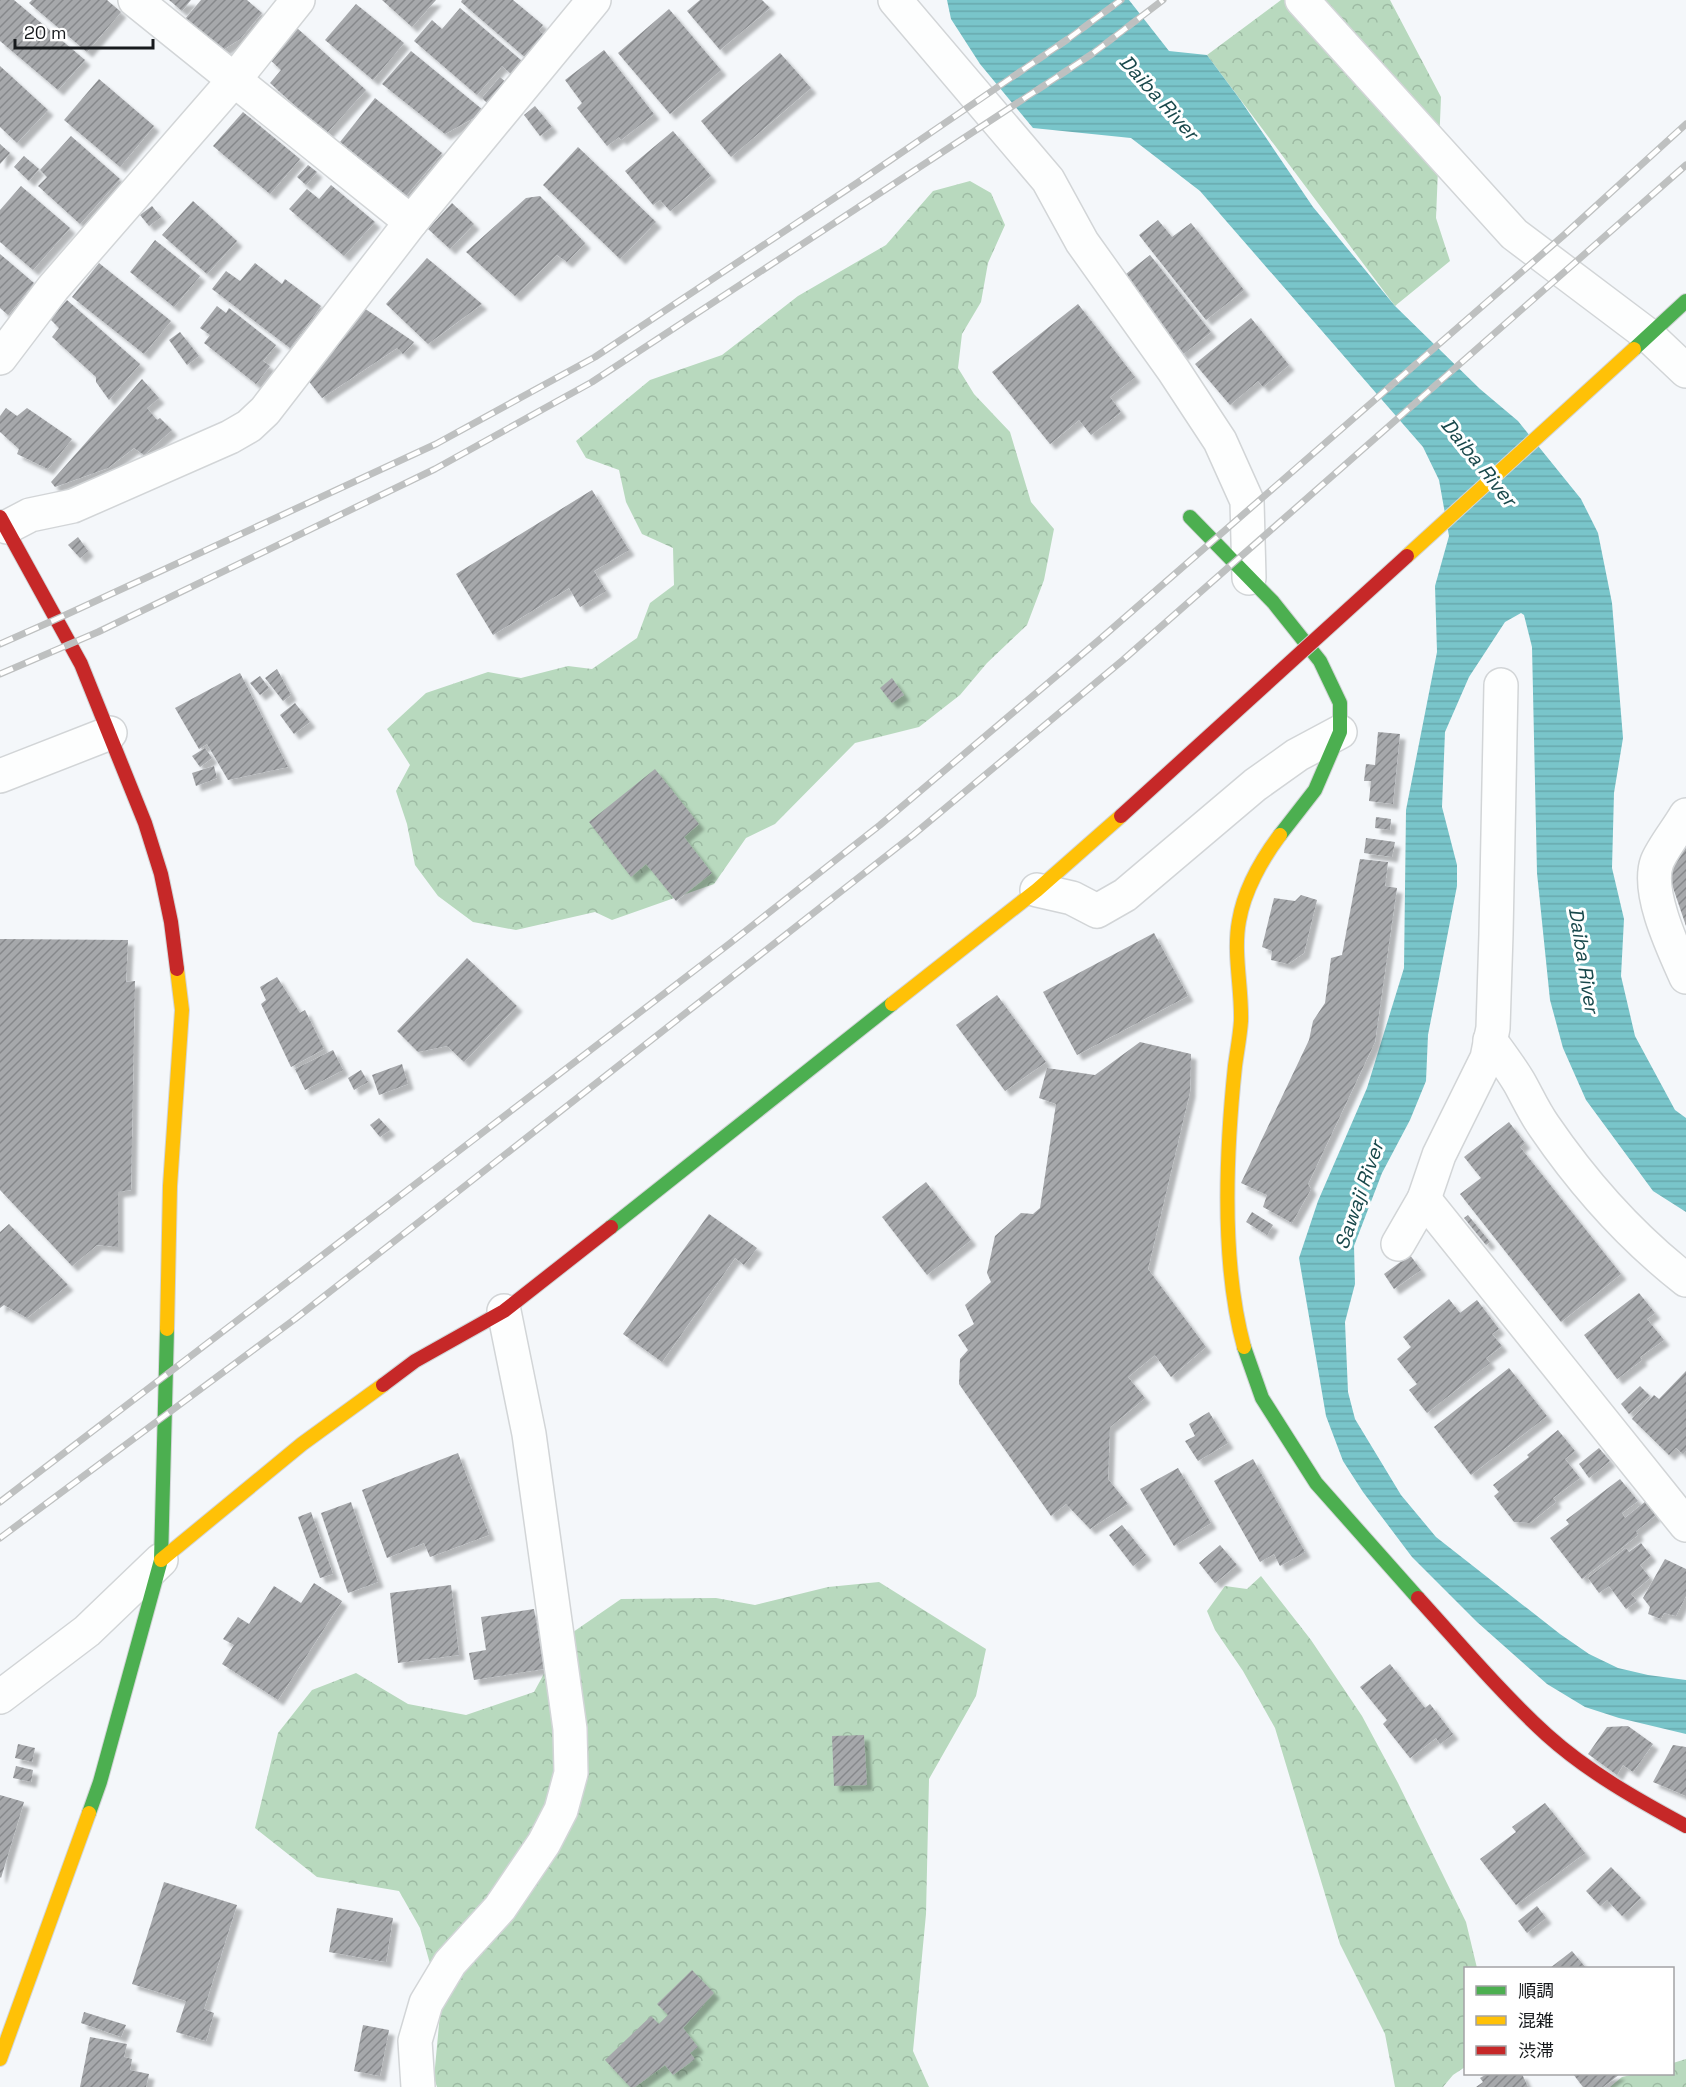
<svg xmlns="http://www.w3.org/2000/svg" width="1686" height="2087" viewBox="0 0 1686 2087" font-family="'Space Grotesk','Noto Sans JP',sans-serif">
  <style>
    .forest { fill: url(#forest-crowns) }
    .water { fill: url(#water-rules) }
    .building { fill: url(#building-hatch); filter: url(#shadow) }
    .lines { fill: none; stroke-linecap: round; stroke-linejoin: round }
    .street-casing { stroke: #d2d5d7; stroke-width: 36 }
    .fast-casing { stroke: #d2d5d7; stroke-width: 16 }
    .slow-casing { stroke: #d2d5d7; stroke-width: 16 }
    .jam-casing { stroke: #d2d5d7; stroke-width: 16 }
    .street { stroke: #fdfefe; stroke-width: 33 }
    .fast { stroke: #4caf50; stroke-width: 14 }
    .slow { stroke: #ffc107; stroke-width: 14 }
    .jam { stroke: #c62828; stroke-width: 14 }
    .rail-casing { stroke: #bec0c0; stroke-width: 7 }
    .rail { stroke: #fff; stroke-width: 4.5; stroke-dasharray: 14; stroke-linecap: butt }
    .slow-bridge-casing { stroke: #d2d5d7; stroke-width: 16; stroke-linecap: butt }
    .jam-bridge-casing { stroke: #d2d5d7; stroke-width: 16; stroke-linecap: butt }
    .slow-bridge { stroke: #ffc107; stroke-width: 14 }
    .jam-bridge { stroke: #c62828; stroke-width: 14 }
    .labels { text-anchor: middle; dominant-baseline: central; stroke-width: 6; stroke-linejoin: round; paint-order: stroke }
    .water-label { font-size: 20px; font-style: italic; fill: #19484b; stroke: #fff }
  </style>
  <defs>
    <pattern id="forest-crowns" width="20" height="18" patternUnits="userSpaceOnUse" patternTransform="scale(1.5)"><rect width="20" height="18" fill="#b8d9be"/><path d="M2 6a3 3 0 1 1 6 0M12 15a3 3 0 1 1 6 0" fill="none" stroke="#9dbaa3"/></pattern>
    <pattern id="water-rules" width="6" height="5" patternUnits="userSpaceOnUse" patternTransform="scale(1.5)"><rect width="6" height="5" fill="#79c5ca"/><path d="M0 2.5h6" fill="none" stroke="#68a9ad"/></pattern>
    <pattern id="building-hatch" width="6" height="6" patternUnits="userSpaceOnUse" patternTransform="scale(1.5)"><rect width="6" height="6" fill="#a6a8ab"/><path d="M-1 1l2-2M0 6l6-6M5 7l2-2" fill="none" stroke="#86888b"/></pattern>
    <filter id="shadow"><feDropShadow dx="5.5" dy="5.5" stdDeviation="1.5" flood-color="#0004"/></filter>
  </defs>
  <rect width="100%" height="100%" fill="#f4f7fa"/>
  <g class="forest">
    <polygon points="1281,0 1390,0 1441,97 1436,218 1450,261 1395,306 1207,55"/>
    <polygon points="970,181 991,193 1005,225 988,263 981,302 962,334 958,368 974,394 1010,432 1031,502 1054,529 1044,580 1027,625 987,663 960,695 919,727 855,743 775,824 746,838 714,884 612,920 595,912 516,930 473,922 438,896 415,865 407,824 396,791 410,765 387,729 426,693 488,672 521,678 568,666 592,669 637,638 650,603 674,585 673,548 642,534 626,502 619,470 586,458 576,441 650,380 722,355 798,296 886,245 933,191"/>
    <polygon points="1261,1576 1311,1640 1362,1716 1398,1783 1466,1922 1477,1968 1466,1968 1465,2067 1453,2075 1443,2087 1395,2087 1385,2034 1340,1944 1275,1728 1243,1671 1215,1630 1207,1611 1225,1586 1247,1589"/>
    <polygon points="879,1582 986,1649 976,1696 929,1779 926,1914 913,2051 929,2087 437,2087 434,2078 441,2003 420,1928 399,1891 317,1877 255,1828 278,1733 312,1690 356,1673 408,1704 466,1715 534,1692 563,1639 621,1599 716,1598 755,1605 828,1587"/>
    <polygon points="1686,2059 1686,2087 1610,2087 1622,2077 1635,2074 1672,2074 1673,2063"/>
  </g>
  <polygon class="water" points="947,0 1129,0 1169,51 1207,55 1239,98 1313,207 1395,306 1480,389 1518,421 1581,499 1598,533 1612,603 1623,738 1614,793 1612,868 1624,919 1621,976 1635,1036 1675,1110 1686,1118 1686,1212 1653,1191 1586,1100 1563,1048 1550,1000 1537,873 1532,647 1524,615 1521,613 1505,622 1469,677 1445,732 1442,807 1457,865 1457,886 1428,1035 1426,1081 1410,1120 1382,1173 1354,1246 1355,1284 1345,1322 1348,1392 1355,1419 1401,1495 1436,1537 1560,1634 1589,1654 1618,1668 1648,1675 1686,1680 1686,1734 1619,1718 1585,1707 1547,1684 1477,1622 1412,1557 1363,1492 1343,1461 1326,1416 1299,1258 1318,1201 1367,1088 1404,968 1406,810 1437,652 1435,586 1449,536 1439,480 1423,447 1200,191 1131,138 1033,128 980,64 951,19"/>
  <g class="building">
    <polygon points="0,0 14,0 85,60 58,90 0,41"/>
    <polygon points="32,0 107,0 121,12 87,52 29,3"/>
    <polygon points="169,0 191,0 182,11"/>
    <polygon points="201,0 247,0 262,13 240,39 223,50 185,19"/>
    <polygon points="382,0 436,0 412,27"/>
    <polygon points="462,0 513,0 543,25 539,30 546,37 527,59 461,2"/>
    <polygon points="700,0 762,0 770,8 720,50 687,11"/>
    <polygon points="356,4 404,43 373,80 325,40"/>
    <polygon points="460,8 522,61 511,74 502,66 477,95 414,41 432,20 442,29"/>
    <polygon points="669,9 721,70 670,114 618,53"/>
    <polygon points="297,28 366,90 326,134 270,83 281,70 269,59"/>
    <polygon points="604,50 654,114 621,140 619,137 607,146 577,108 582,103 565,80"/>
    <polygon points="411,51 483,110 479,115 445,134 382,84"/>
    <polygon points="780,53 811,88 731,157 701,121"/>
    <polygon points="0,66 48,110 17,143 0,127"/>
    <polygon points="500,77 508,84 489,105 482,98"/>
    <polygon points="99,79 154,126 120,167 64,120"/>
    <polygon points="375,98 442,153 406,196 340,142"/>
    <polygon points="535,106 552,127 540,136 524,115"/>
    <polygon points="243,112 300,159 270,194 213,146"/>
    <polygon points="673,131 711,176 670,211 660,200 653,205 625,171"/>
    <polygon points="71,136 120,179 80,224 38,186 47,177 40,170"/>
    <polygon points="0,144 10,153 0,164"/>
    <polygon points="578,147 656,222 620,259 543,185"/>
    <polygon points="24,156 39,169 29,181 14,167"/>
    <polygon points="308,165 317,172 306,185 297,177"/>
    <polygon points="331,185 375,222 344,256 289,209 307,189 319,199"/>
    <polygon points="21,186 70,228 33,270 0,242 0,210"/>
    <polygon points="540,196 585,243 567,262 557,255 515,296 466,252 526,198"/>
    <polygon points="193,201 237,241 207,274 162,235"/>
    <polygon points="452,203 474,224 450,249 428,229"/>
    <polygon points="152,206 161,217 149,226 140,215"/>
    <polygon points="1158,220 1172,237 1191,223 1244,290 1206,320 1139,235"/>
    <polygon points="155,240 200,276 174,307 130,272"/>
    <polygon points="0,254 34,283 8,315 0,308"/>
    <polygon points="1150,255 1211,332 1182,355 1121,278"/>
    <polygon points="427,258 482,304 428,344 386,304"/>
    <polygon points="99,263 171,321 144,354 72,297"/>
    <polygon points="255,263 282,284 285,279 321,306 290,348 212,289 226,271 240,281"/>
    <polygon points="67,300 140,364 109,400 96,382 96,377 52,337 59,328 50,319"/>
    <polygon points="1078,304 1135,377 1110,397 1121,412 1091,435 1079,420 1050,444 992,372"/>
    <polygon points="217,306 226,313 229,308 276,345 263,361 270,366 256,384 204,343 210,335 200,328"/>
    <polygon points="364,308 414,342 403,354 397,348 322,398 307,379"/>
    <polygon points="1251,318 1289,365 1263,387 1258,381 1230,405 1195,364"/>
    <polygon points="180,332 199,356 187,365 169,340"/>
    <polygon points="142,379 159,398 147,408 157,420 160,418 172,430 144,455 134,448 108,468 55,487 51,482"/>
    <polygon points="6,408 17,416 27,408 72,439 48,469 17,454 19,449 0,432 0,416"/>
    <polygon points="592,490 629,550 594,571 606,591 580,607 569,588 493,635 456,574"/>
    <polygon points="78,537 88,551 80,558 68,545"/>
    <polygon points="277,669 291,695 283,701 265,678"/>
    <polygon points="240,673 288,767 228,780 207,744 199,749 175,708"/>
    <polygon points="260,676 269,688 260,695 250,683"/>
    <polygon points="892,678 904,695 892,703 880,688"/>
    <polygon points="295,703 310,722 294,734 280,715"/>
    <polygon points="1378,732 1400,734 1393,804 1369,801 1371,781 1364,781 1366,764 1375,765"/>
    <polygon points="205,748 212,758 200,767 192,756"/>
    <polygon points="214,766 217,778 196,786 192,773"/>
    <polygon points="655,769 699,824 684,837 712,873 676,901 646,864 631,877 589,822"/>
    <polygon points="1376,817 1391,819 1390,830 1375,828"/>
    <polygon points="1366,838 1395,842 1392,857 1364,853"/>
    <polygon points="1686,846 1686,926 1668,873"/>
    <polygon points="1360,859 1388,862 1385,886 1397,888 1375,1042 1308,1184 1311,1189 1292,1223 1263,1207 1267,1195 1241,1183 1309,1040 1313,1021 1325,1003 1331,958 1342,955"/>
    <polygon points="1301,895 1317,900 1304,953 1288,964 1271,960 1272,951 1262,947 1274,898 1295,901"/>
    <polygon points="1154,933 1188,996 1077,1055 1043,992"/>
    <polygon points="0,939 128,940 126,982 135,981 131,1190 118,1192 118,1247 97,1245 72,1266 0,1190"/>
    <polygon points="467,958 517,1006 464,1062 447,1046 418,1052 397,1031"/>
    <polygon points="277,977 300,1013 305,1010 324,1049 291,1067 261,1004 266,1000 260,987"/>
    <polygon points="997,995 1046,1062 1005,1091 956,1025"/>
    <polygon points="1140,1042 1191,1054 1190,1092 1148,1269 1206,1347 1171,1377 1155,1355 1128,1377 1145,1398 1110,1427 1108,1479 1128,1504 1090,1529 1066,1504 1051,1516 959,1384 960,1359 968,1350 958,1335 974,1324 965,1305 991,1282 987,1273 995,1236 1021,1213 1033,1214 1040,1208 1056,1104 1039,1098 1047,1068 1095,1075"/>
    <polygon points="333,1050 343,1070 305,1090 295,1069"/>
    <polygon points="402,1064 408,1084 379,1095 372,1075"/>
    <polygon points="361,1070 368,1082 354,1090 348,1078"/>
    <polygon points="379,1118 390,1130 380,1137 370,1125"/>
    <polygon points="1509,1122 1525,1143 1520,1147 1621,1274 1561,1322 1460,1194 1481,1178 1464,1157"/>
    <polygon points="926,1182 971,1240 927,1275 882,1217"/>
    <polygon points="1252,1212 1273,1225 1267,1235 1246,1222"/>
    <polygon points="709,1214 757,1248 744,1265 735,1258 662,1362 623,1334"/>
    <polygon points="1468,1215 1490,1242 1486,1245 1464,1218"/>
    <polygon points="9,1224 68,1285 27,1318 4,1305 0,1308 0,1232"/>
    <polygon points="1410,1255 1421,1270 1394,1289 1384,1274"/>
    <polygon points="1639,1293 1655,1313 1647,1319 1664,1340 1640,1357 1642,1360 1617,1379 1584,1335"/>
    <polygon points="1449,1299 1460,1313 1477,1300 1499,1329 1492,1334 1502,1346 1486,1358 1490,1363 1427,1413 1409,1390 1417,1384 1397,1359 1411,1347 1403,1337"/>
    <polygon points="1509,1368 1547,1416 1471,1475 1434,1427"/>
    <polygon points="1686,1371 1686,1451 1683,1454 1676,1448 1669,1455 1632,1419 1654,1395 1659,1399"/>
    <polygon points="1640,1386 1650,1396 1629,1414 1621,1404"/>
    <polygon points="1209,1412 1228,1443 1198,1461 1185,1441 1195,1436 1189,1424"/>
    <polygon points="1558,1430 1575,1451 1565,1459 1580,1478 1553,1498 1556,1502 1530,1523 1514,1522 1494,1496 1499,1492 1493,1485 1529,1457 1527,1455"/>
    <polygon points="1599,1448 1610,1461 1589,1478 1579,1464"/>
    <polygon points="458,1453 489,1535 430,1557 424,1543 387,1558 362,1490"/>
    <polygon points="1253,1459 1305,1552 1280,1566 1274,1554 1260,1562 1214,1481"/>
    <polygon points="1178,1468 1211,1523 1174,1546 1140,1489"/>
    <polygon points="1620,1479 1638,1501 1622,1513 1625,1518 1646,1501 1656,1515 1636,1531 1638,1535 1582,1579 1550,1538 1569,1524 1566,1520"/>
    <polygon points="351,1502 378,1582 348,1593 321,1513"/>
    <polygon points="311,1512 333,1574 320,1578 298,1517"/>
    <polygon points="1122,1525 1146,1555 1133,1566 1109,1535"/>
    <polygon points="1641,1543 1651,1556 1640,1565 1650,1578 1631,1594 1637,1601 1626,1609 1609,1586 1599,1593 1588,1578 1626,1548 1629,1552"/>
    <polygon points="1220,1545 1237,1565 1215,1583 1199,1563"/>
    <polygon points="1665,1559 1686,1569 1686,1596 1676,1616 1664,1613 1661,1619 1648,1614 1650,1607 1643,1598"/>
    <polygon points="314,1583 342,1601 278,1700 222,1664 234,1645 223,1639 238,1617 249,1624 274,1586 301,1603"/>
    <polygon points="451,1585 459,1655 398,1663 390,1593"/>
    <polygon points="534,1609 544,1669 474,1680 469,1653 486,1650 481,1617"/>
    <polygon points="1390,1664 1425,1708 1430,1704 1453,1734 1440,1744 1436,1738 1410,1758 1383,1724 1387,1720 1360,1687"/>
    <polygon points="1628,1726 1653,1744 1633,1772 1623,1765 1617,1775 1588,1754 1607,1727"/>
    <polygon points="864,1735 867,1785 834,1786 832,1736"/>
    <polygon points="18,1744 35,1748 32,1762 15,1758"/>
    <polygon points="1673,1745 1686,1747 1686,1796 1653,1782"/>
    <polygon points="16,1766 33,1770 31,1782 13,1778"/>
    <polygon points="0,1795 24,1802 1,1878 0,1877"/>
    <polygon points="1545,1803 1585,1853 1516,1905 1480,1859 1516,1832 1512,1827"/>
    <polygon points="1611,1867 1641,1898 1622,1916 1607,1900 1600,1906 1586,1891"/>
    <polygon points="164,1882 237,1905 204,2009 214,2013 206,2041 176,2032 186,2001 132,1984"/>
    <polygon points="1537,1906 1546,1918 1527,1933 1518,1921"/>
    <polygon points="337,1908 393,1918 386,1962 329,1952"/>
    <polygon points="1572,1951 1586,1968 1550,1968"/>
    <polygon points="692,1970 714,1993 683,2028 698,2047 690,2053 695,2059 673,2075 665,2065 635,2087 630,2087 605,2060 651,2016 659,2024 668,2015 657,2004"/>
    <polygon points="84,2012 126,2025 121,2037 81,2023"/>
    <polygon points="363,2025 389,2030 380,2076 354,2071"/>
    <polygon points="90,2037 127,2044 124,2057 132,2059 130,2070 149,2074 146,2087 80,2087"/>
    <polygon points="1487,2074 1522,2074 1528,2087 1476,2087 1483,2082 1480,2078"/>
    <polygon points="1573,2074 1620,2074 1603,2087 1583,2087"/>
  </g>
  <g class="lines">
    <defs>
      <g id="street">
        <polyline points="135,0 411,222 594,0"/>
        <polyline points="895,0 1048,180 1082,242 1174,371 1220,441 1247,501 1249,578"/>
        <polyline points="1302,0 1514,234 1648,335 1686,371"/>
        <polyline points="0,358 53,288 234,80 298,0"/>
        <polyline points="7,527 30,515 73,506 230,437 249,426 265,411 411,222"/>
        <polyline points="0,776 110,733"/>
        <path d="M 1686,815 C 1678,829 1662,849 1657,862 C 1646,892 1674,950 1686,977"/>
        <polyline points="1037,890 1072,898 1097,911 1125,895 1255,785 1297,755 1340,732"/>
        <path d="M 1490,1040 C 1500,1054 1510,1067 1519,1082 C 1527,1096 1534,1112 1544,1126 C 1583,1183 1631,1237 1686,1280"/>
        <polyline points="1424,1199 1686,1525"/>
        <polyline points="1398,1244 1424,1199 1439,1155 1487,1058 1493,1028 1496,934 1501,685"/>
        <polyline points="0,1697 87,1631 161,1560"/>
        <polyline points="418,2087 415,2041 426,2003 450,1963 500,1908 544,1843 561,1810 571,1773 570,1729 529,1434 504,1311"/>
      </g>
      <g id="fast">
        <polyline points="1634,349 1686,301"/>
        <polyline points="1190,517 1273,602 1320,661 1340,703 1340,732 1315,790 1280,835"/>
        <polyline points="611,1227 892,1004"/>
        <polyline points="1244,1347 1262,1398 1316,1483 1418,1598"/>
        <polyline points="89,1813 100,1782 161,1560 167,1329"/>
      </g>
      <g id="slow">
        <polyline points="892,1004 1037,890 1121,816"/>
        <polyline points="167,1329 170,1186 182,1010 177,969"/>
        <path d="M 1244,1347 C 1221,1263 1226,1152 1235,1066 C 1237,1051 1240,1036 1241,1021 C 1242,988 1233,953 1239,921 C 1244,891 1262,859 1280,835"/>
        <polyline points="161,1560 302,1444 383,1385"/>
        <polyline points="0,2059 89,1813"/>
      </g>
      <g id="jam">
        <polyline points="0,517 81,664 145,823 161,874 171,922 177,969"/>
        <polyline points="383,1385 415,1361 504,1311 611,1227"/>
        <path d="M 1418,1598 C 1460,1644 1501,1693 1547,1735 C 1588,1772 1638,1800 1686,1826"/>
      </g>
    </defs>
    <use href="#street" class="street-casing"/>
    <use href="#fast" class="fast-casing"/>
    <use href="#slow" class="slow-casing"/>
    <use href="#jam" class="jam-casing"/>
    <use href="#street" class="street"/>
    <use href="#fast" class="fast"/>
    <use href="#slow" class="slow"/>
    <use href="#jam" class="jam"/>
    <defs>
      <g id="rail">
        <polyline points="0,644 61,617 436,444 595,357 857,183 1068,39 1121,0"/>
        <polyline points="0,674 98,632 435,469 592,382 1092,54 1163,0"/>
        <polyline points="0,1502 729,944 880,825 1099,640 1564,235 1686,124"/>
        <polyline points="0,1538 295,1319 913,835 1123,660 1686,165"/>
      </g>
    </defs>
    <use href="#rail" class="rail-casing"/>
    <use href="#rail" class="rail"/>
    <defs>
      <polyline id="slow-bridge" points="1407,556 1634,349"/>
      <polyline id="jam-bridge" points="1121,816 1407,556"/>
    </defs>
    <use href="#slow-bridge" class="slow-bridge-casing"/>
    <use href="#jam-bridge" class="jam-bridge-casing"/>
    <use href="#slow-bridge" class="slow-bridge"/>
    <use href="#jam-bridge" class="jam-bridge"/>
  </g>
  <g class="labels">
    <g class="water-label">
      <text transform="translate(1159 97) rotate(48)">Daiba River</text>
      <text transform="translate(1479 462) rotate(51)">Daiba River</text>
      <text transform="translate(1584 960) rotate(81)">Daiba River</text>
      <text transform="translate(1359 1195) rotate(-71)">Sawaji River</text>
    </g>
  </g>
  <rect x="1464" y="1967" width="210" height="108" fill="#ffffff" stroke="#a2a3a5" stroke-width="1.5"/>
  <rect x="1476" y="1986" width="30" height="9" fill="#4caf50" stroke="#a2a3a5" stroke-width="1.5"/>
  <text x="1518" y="1997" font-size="18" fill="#171a1d">順調</text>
  <rect x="1476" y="2016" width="30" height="9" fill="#ffc107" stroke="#a2a3a5" stroke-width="1.5"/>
  <text x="1518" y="2027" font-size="18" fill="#171a1d">混雑</text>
  <rect x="1476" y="2046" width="30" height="9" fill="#c62828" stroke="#a2a3a5" stroke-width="1.5"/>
  <text x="1518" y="2057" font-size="18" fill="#171a1d">渋滞</text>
  <path d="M15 39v9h138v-9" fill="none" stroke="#171a1d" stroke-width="3"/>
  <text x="24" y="39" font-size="18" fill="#171a1d" stroke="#ffffff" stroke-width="4.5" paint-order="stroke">20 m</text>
</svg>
